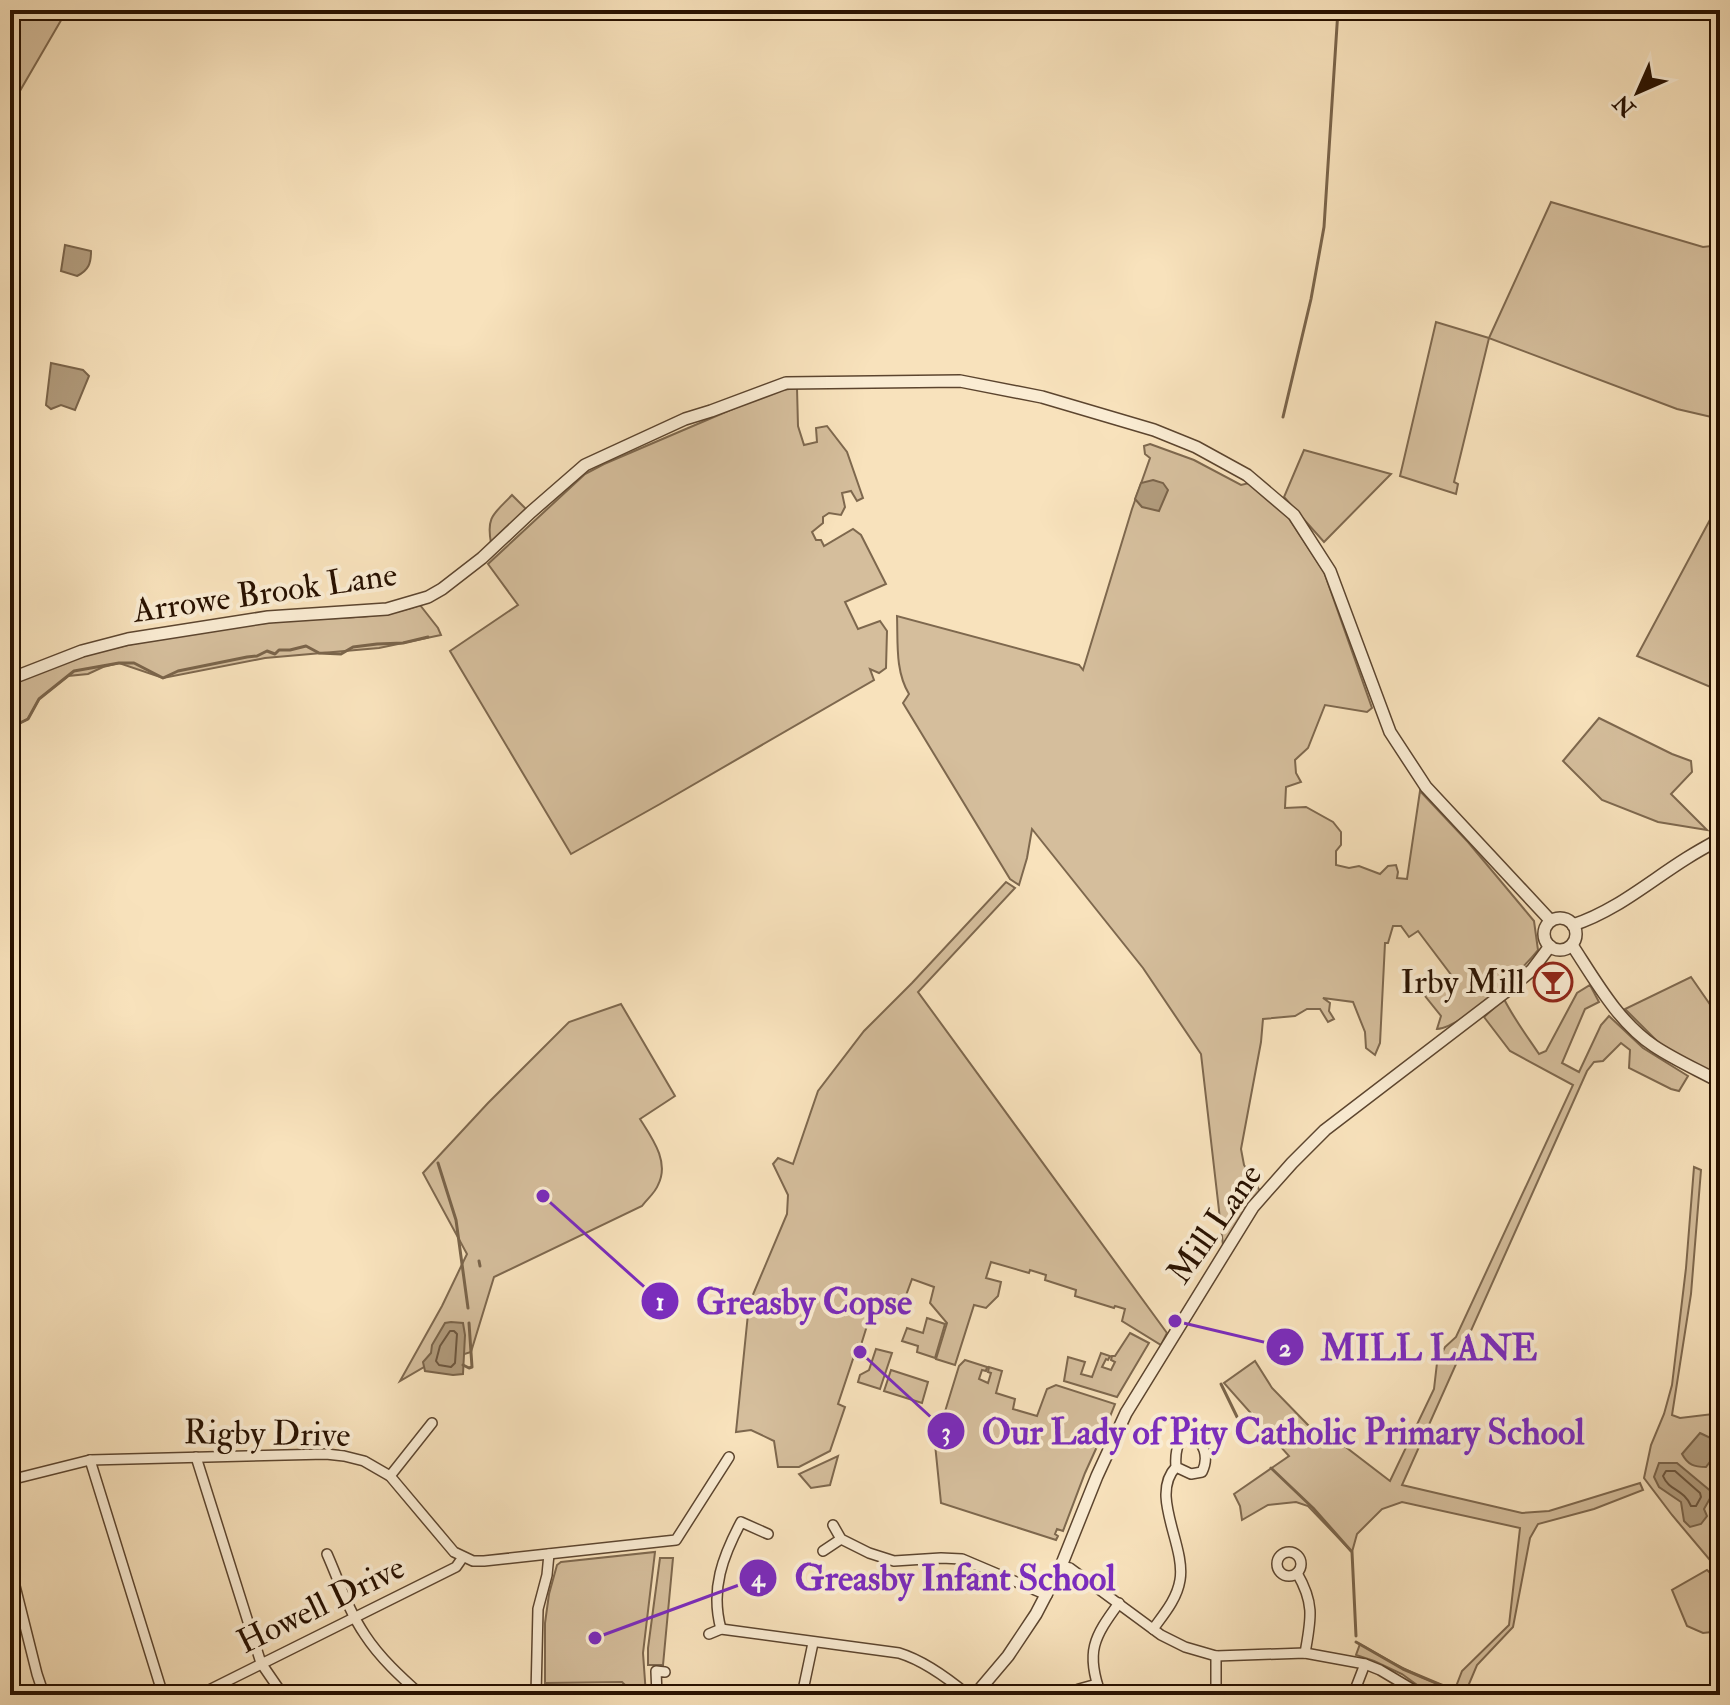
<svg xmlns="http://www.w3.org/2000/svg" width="1730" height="1705" viewBox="0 0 1730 1705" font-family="'IM FELL Double Pica',serif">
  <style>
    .green { fill: #d5be9c; stroke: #7e684e; stroke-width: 2 }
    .water { fill: #b19b7c; stroke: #7a644a; stroke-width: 2 }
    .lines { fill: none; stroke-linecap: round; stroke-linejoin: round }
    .shore { stroke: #6c563e; stroke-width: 2 }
    .stream { stroke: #7a644a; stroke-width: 3 }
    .minor-casing { stroke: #5c452f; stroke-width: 12 }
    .tertiary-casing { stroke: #5c452f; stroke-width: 14 }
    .minor { stroke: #faecd3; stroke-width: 9 }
    .tertiary { stroke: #faecd3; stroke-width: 11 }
    .labels { text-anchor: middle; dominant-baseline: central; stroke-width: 8; stroke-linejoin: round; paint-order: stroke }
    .street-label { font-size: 34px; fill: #281100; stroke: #faecd3 }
    .poi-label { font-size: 34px; fill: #281100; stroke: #faecd3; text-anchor: end }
    .leader { fill: none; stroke: #7b2cbf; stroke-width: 3 }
    .callout-dot { fill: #7b2cbf; stroke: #faecd3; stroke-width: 3 }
    .mark-label { font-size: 24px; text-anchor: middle; font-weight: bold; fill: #fff }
    .callout-label { font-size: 36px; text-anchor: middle; font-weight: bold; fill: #7b2cbf; stroke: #faecd3; stroke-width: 8; stroke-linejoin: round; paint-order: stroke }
  </style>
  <rect width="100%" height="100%" fill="#f8e2bc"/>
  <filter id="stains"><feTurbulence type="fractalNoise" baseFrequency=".0025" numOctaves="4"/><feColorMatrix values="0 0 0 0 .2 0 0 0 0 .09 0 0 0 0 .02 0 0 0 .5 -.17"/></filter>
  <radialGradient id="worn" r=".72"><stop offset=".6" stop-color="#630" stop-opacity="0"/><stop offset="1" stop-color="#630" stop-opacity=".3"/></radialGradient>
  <g class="green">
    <polygon points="10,10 67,10 10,108"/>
    <polygon points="1551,202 1703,247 1720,245 1720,419 1677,409 1489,338 1454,482 1458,484 1456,494 1400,476 1436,322 1489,338"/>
    <polygon points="797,388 798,426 804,445 817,442 816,428 827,426 847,452 863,498 857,501 851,491 842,493 845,507 841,515 829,513 823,517 823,523 812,532 816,540 821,540 824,546 853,529 861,535 886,584 845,602 858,629 880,621 887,631 886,668 879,673 870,669 874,680 660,804 571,854 450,651 518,605 488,564 585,474 604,464 756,399 782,390"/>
    <path d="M 1150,444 L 1194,460 L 1241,485 L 1249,483 L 1288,517 L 1324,572 L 1372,708 L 1367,712 L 1325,705 L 1308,748 L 1295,760 L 1296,773 L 1301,782 L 1286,787 L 1285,808 L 1306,807 L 1333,822 L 1341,832 L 1341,845 L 1336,851 L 1336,865 L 1349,868 L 1359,866 L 1380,874 L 1388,866 L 1396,865 L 1398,872 L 1397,878 L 1407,879 L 1420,791 L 1468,842 L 1534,921 L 1538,950 C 1522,970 1461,1028 1437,1029 L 1441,1016 L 1425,996 L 1452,976 L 1418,931 L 1409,937 L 1401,926 L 1393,926 L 1388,943 L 1385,943 L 1380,1043 L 1375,1055 L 1366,1048 L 1365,1032 L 1353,1002 L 1323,998 L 1330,1003 L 1329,1011 L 1334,1019 L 1328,1022 L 1320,1009 L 1307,1009 L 1295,1016 L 1263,1019 L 1261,1042 L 1241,1149 L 1244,1165 L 1260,1191 L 1223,1245 L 1201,1054 L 1143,968 L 1032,829 L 1027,858 L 1019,885 L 1010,879 L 903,703 L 909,694 C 895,671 898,642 897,616 L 1079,665 L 1083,670 L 1132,509 L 1150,458 L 1145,454 L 1144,446 Z"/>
    <polygon points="1304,450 1391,474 1324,542 1284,497"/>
    <path d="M 512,495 L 527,510 L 491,543 C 486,516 494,514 512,495 Z"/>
    <polygon points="1720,501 1720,691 1637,656"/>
    <path d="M 420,605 L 438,628 L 441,635 L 379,648 L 265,658 L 163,678 L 119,663 L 103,667 L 88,674 L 68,676 L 39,699 L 28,719 L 10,728 L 10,684 C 37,674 64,662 91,654 C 150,638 212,629 273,622 C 321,616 375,622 420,605 Z"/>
    <polygon points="1599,718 1672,754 1691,761 1692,772 1671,794 1707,830 1658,822 1602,800 1563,761"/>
    <polygon points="1006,882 1015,888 918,992 1167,1333 1161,1345 1122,1321 1125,1309 1115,1306 1114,1308 1075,1296 1076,1290 1045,1280 1046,1275 1030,1270 1029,1273 991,1262 986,1278 1001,1282 998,1296 986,1308 974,1305 955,1365 936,1359 947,1323 930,1303 934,1287 912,1279 901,1309 875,1300 861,1345 858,1344 838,1404 845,1407 830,1451 799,1467 778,1467 774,1441 751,1430 736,1432 749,1304 787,1214 788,1195 773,1164 778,1158 793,1164 818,1091 864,1031 912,983"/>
    <polygon points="1691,977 1718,1016 1720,1015 1720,1077 1663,1047 1625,1009"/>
    <path d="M 1590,985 L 1599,1002 L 1585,1009 L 1562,1063 L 1579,1072 L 1601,1025 L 1609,1016 L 1643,1048 L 1688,1076 L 1679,1091 L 1671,1089 L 1629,1068 L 1630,1050 L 1621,1043 L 1603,1061 L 1594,1062 L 1587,1071 L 1402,1485 L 1522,1513 L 1549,1511 L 1640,1483 L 1643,1490 L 1594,1509 L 1538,1524 L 1530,1538 L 1513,1627 L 1477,1665 L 1466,1691 L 1481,1695 L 1431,1695 L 1402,1674 L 1374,1661 L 1356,1655 L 1360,1644 C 1391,1662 1421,1680 1455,1689 L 1462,1671 L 1509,1625 L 1520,1528 L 1402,1502 L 1382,1509 L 1357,1534 L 1352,1552 L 1308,1506 L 1296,1502 L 1268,1505 L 1242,1520 L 1240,1506 L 1234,1494 L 1289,1456 L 1224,1383 L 1255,1361 L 1272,1388 L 1310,1427 L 1326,1432 L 1390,1481 L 1434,1389 L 1437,1363 L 1445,1347 L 1456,1337 L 1573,1085 L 1510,1051 L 1484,1017 L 1504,999 C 1514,1019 1527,1036 1539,1054 L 1546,1051 L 1577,993 Z"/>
    <path d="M 621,1004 L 675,1096 L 640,1119 C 652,1138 670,1162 658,1185 C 655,1193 647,1199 642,1206 L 494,1277 L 471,1352 L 426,1366 L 400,1381 L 442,1306 L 467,1254 L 423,1173 L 488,1103 L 569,1022 Z"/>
    <polygon points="1694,1167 1701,1170 1691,1294 1672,1415 1680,1418 1713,1414 1720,1420 1720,1572 1672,1515 1644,1478 1651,1445 1664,1414 1672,1385 1686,1268"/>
    <polygon points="927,1318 945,1324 935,1358 917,1352 918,1346 902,1341 907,1328 923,1333"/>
    <polygon points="1130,1333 1149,1343 1117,1397 1064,1381 1068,1357 1085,1362 1081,1374 1092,1377 1101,1353 1110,1356 1108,1360 1106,1359 1102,1367 1111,1370 1115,1362 1111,1360 1112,1356 1115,1356"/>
    <polygon points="876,1349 892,1353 880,1389 858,1382 860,1375 869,1370"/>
    <polygon points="965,1360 987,1367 986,1371 982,1370 979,1379 988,1383 991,1373 988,1372 989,1367 1002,1371 996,1393 1015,1399 1013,1409 1037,1416 1047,1389 1056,1385 1115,1404 1105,1429 1085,1473 1063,1531 1057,1529 1055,1534 1058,1536 1056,1540 941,1503 935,1444 959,1366"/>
    <polygon points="891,1370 928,1382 922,1403 884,1391"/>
    <polygon points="838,1456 830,1485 811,1488 799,1474"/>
    <polygon points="655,1552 643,1653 646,1695 635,1695 622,1682 545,1683 545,1623 549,1594 557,1565 561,1562"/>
    <polygon points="660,1558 673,1558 663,1665 648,1665 648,1648"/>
    <polygon points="1707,1570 1720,1582 1720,1631 1703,1633 1687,1626 1672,1590"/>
  </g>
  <g class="water">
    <path d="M 65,245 L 91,251 C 91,263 89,270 77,276 L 61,271 Z"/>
    <polygon points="51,363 83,370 89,376 75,410 61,405 51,409 46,405"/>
    <polygon points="1153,480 1163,483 1168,490 1159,511 1142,507 1135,499 1141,483"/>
    <polygon points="451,1322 463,1323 465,1335 463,1374 453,1375 425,1371 423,1362 431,1353 432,1345 445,1323"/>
    <path d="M 1700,1433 L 1717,1441 L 1712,1459 L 1706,1467 C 1694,1467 1688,1465 1682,1454 Z"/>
    <polygon points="1659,1463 1677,1463 1713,1493 1704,1509 1707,1516 1701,1524 1690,1527 1684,1521 1681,1502 1659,1487 1654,1477"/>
  </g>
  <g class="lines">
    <g class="shore">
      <polygon points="450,1331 454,1331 457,1334 455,1363 451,1367 439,1365 436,1361 440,1346"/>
      <path d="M 1666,1471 L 1675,1471 L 1700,1493 L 1701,1497 L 1696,1506 L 1691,1506 C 1684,1489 1669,1491 1663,1476 Z"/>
    </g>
    <g class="stream">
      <polyline points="1283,417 1311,299 1324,227 1338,10"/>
      <polyline points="10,728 28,719 39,699 74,671 119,663 134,663 163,678 178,671 247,657 257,656 267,651 275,654 279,650 290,650 306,646 319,653 341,654 353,647 377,644 403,643 428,637"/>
      <polyline points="438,1163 456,1220 468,1308"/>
      <polyline points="479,1261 480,1266"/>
      <polyline points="463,1365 469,1368 472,1367 469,1323"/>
      <polyline points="1221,1384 1240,1423"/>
      <polyline points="1271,1468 1313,1508 1352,1552 1356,1636"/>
      <polyline points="1356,1642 1403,1669 1441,1685 1481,1695"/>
    </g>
    <defs>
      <g id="minor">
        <polyline points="196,1457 261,1663 283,1695"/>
        <polyline points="90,1460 163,1695"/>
        <polyline points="390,1476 432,1423"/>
        <polyline points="10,1480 90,1460 326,1454 344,1456 364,1461 390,1476 454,1552 473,1561 484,1561 676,1540 729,1457"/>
        <polyline points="833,1525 841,1539 869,1553 894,1561 941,1558 962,1559 1047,1595"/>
        <polyline points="823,1551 841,1539"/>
        <circle cx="1289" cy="1564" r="12"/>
        <path d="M 327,1554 C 339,1581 348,1610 365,1635 C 380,1658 401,1677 421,1695"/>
        <polyline points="10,1566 37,1674 44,1695"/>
        <polyline points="1061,1566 1070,1568 1161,1635 1185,1647 1216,1656 1305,1653 1365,1664 1380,1670 1422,1695"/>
        <path d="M 1297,1573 C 1315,1604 1311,1619 1305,1653"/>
        <path d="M 721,1629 C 710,1589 723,1556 741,1522 L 768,1534"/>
        <path d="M 1153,1629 C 1164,1614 1177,1599 1180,1580 C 1186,1545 1149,1495 1176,1467 L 1191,1474 L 1202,1472 C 1209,1458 1205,1441 1189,1435 C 1176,1440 1175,1454 1176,1467"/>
        <path d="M 709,1634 L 721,1629 L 899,1653 C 922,1660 950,1680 968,1695"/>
        <polyline points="1216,1656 1216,1695"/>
        <polyline points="199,1695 456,1567 463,1557"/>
        <polyline points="536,1695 538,1609 547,1575 549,1554"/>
        <polyline points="657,1695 656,1671 665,1672"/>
        <polyline points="802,1695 813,1643"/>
        <polyline points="1054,1695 1061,1695"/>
        <polyline points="1069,1695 1079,1689 1097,1684"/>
        <path d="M 1101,1695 C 1085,1652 1094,1637 1119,1603"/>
        <polyline points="1353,1695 1365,1664"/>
      </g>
      <g id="tertiary">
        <polyline points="10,679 82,651 128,639 268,617 387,609 428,597 442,589 482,558 531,512 585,465 685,419 711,411 786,383 960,381 1042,397 1154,430 1196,447 1247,475 1294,515 1330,571 1390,732 1426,787 1550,920"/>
        <circle cx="1560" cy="934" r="16"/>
        <path d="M 1573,925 C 1616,911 1650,881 1687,858 C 1698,851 1709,845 1720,839"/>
        <path d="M 1572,945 C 1595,980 1618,1022 1654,1046 C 1675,1060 1698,1070 1720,1082"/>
        <polyline points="975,1695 1008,1656 1036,1614 1061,1566 1097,1476 1126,1413 1253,1207 1292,1163 1325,1130 1504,993 1532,970 1550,946"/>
      </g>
    </defs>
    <use href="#minor" class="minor-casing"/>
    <use href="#tertiary" class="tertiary-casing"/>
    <use href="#minor" class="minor"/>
    <use href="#tertiary" class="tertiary"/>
  </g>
  <defs>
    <symbol id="bar-ring" viewBox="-11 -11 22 22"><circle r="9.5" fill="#faecd3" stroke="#8f2418" stroke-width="1.5"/><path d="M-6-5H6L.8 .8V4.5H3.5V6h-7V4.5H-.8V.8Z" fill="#8f2418"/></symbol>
  </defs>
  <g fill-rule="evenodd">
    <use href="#bar-ring" x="1531" y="960" width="44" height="44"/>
  </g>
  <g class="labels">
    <g class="street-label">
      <text transform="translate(265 593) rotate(-8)">Arrowe Brook Lane</text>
      <text transform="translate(1215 1224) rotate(-55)">Mill Lane</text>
      <text transform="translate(267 1434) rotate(1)">Rigby Drive</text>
      <text transform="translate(321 1605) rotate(-26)">Howell Drive</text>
    </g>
    <g class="poi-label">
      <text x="1525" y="982">Irby Mill</text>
    </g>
  </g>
  <path class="leader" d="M543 1196L660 1301M1175 1321L1285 1347M860 1352L946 1431M595 1638L758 1578"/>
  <g class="callout-dot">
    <circle cx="543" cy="1196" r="8"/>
    <circle cx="1175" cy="1321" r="8"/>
    <circle cx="860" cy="1352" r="8"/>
    <circle cx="595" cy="1638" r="8"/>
    <circle cx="660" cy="1301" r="20"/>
    <circle cx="1285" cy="1347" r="20"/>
    <circle cx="946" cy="1431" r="20"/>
    <circle cx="758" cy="1578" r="20"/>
  </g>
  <g class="mark-label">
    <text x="660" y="1310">1</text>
    <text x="1285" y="1356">2</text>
    <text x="946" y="1440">3</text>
    <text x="758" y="1586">4</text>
  </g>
  <g class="callout-label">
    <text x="804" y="1314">Greasby Copse</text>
    <text x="1429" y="1360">MILL LANE</text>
    <text x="1283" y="1444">Our Lady of Pity Catholic Primary School</text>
    <text x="955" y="1590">Greasby Infant School</text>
  </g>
  <rect width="1730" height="1705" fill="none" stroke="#f8e2bc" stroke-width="40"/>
  <rect x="12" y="12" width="1706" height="1681" fill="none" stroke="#281100" stroke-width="4"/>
  <rect x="20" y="20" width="1690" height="1665" fill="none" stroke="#281100" stroke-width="2"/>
  <g transform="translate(1638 92) rotate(225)" stroke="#faecd3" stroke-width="6" paint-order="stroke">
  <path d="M0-6L14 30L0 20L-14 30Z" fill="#281100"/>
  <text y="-12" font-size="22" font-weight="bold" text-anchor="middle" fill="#281100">N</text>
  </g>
  <rect width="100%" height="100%" filter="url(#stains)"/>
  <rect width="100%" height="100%" fill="url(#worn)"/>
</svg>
